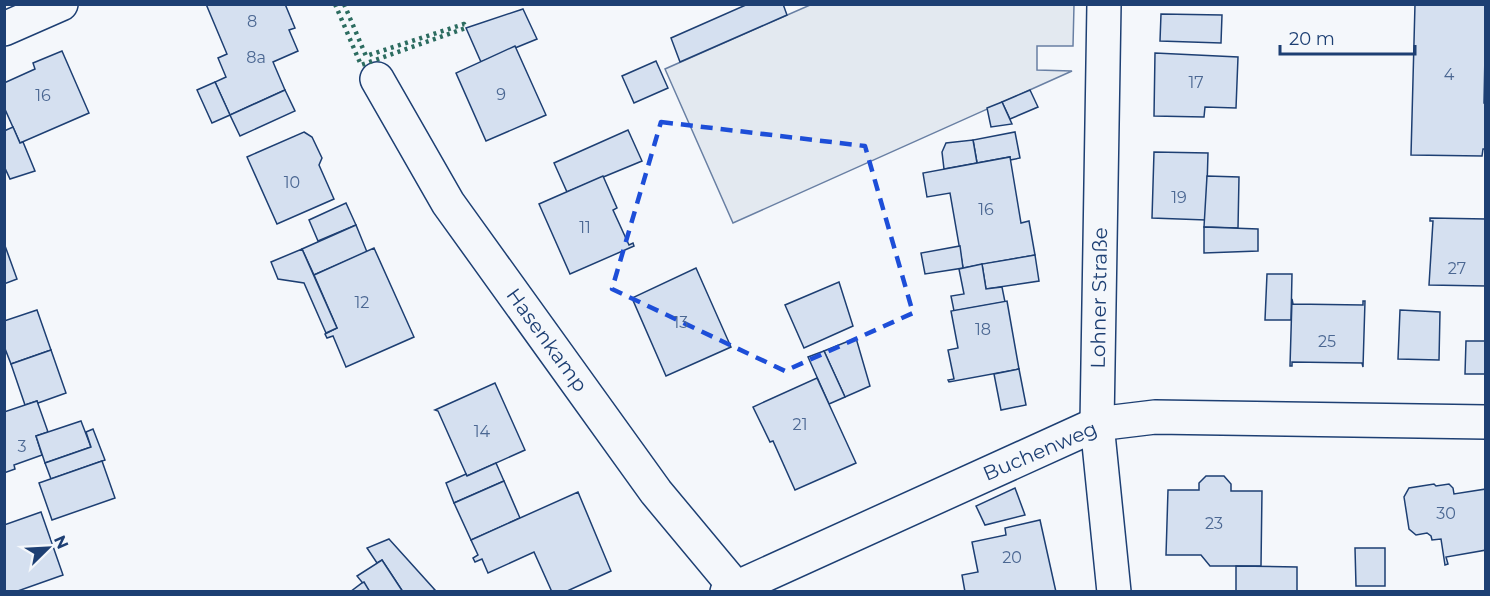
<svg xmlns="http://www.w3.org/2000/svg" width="1490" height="596" viewBox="0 0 1490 596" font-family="Montserrat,sans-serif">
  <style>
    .green { fill: #e3e9f0; stroke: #687fa3; stroke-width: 1.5 }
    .building { fill: #d5e0f0; stroke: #1d3f73; stroke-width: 1.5 }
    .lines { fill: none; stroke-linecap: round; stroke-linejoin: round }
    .street-casing { stroke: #1d3f73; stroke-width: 36 }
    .street { stroke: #f4f7fb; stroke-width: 33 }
    .hedge { stroke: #2c6c60; stroke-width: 4.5; stroke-dasharray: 3 4.5; stroke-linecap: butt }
    .marked { fill: none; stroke: #1d4ed8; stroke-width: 4.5; stroke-dasharray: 12 8; stroke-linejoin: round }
    .labels { text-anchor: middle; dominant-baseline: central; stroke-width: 4.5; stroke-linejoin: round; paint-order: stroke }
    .number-label { font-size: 16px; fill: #4b6792 }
    .street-label { font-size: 20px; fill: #1d3f73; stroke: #f4f7fb }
  </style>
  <rect width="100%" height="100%" fill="#f4f7fb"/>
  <polygon class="green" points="810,5 1074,5 1073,46 1037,46 1037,70 1072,71 733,223 665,69"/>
  <g class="building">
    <polygon points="206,4 285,4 295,28 289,30 298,51 273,62 285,90 230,115 215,82 226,77 218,58 227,54"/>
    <polygon points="748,4 783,4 787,15 680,62 671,38"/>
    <polygon points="1415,4 1486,4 1484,103 1486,103 1486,149 1483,149 1482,156 1411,155"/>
    <polygon points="523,9 537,39 481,62 466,28"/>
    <polygon points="1161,14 1222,15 1221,43 1160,41"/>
    <polygon points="515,46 546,115 486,141 456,73"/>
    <polygon points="62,51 89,113 20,143 4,107 4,83 35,69 33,63"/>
    <polygon points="1155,53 1238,57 1236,108 1205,107 1204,117 1154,116"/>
    <polygon points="656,61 668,88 634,103 622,76"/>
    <polygon points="215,82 230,115 212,123 197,90"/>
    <polygon points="285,90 295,111 240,136 230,115"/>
    <polygon points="1030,90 1038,107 1010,119 1002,102"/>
    <polygon points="1002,102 1012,124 991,127 987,108"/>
    <polygon points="13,127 20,143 23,142 35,171 10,179 4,166 4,131"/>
    <polygon points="628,130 642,161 567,192 554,163"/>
    <polygon points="304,132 312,137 322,158 319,165 334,199 277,224 247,157"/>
    <polygon points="1015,132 1020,158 1010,160 1010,157 977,163 973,140"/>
    <polygon points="973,140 977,163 944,169 942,152 946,143"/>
    <polygon points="1154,152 1208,153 1206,220 1152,218"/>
    <polygon points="1010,157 1021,223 1029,221 1035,255 963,268 950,193 927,197 923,173"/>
    <polygon points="603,176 617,208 613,210 629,245 633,243 634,246 570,274 539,204"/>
    <polygon points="1207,176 1239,177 1238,228 1204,227"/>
    <polygon points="346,203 356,225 318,241 309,220"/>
    <polygon points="1430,218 1486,219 1486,286 1429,285 1433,221 1430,221"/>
    <polygon points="356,225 367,252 314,275 302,249"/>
    <polygon points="1204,227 1258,229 1258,251 1204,253"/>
    <polygon points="4,243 17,279 4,284"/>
    <polygon points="960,246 963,268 925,274 921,253"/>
    <polygon points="374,248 414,337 346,367 333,336 327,338 325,334 337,328 314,275"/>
    <polygon points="302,249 337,328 326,333 304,283 278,279 271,262"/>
    <polygon points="1035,255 1039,281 986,289 982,264"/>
    <polygon points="982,264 986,289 1002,287 1005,302 954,311 951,296 964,294 959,269"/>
    <polygon points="696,268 731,347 666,376 632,298"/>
    <polygon points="1267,274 1292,274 1291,320 1265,320"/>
    <polygon points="839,282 853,326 804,348 785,305"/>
    <polygon points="1292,299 1293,304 1363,305 1363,301 1365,301 1363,367 1362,363 1292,362 1292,366 1290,366"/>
    <polygon points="1007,301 1019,369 949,382 948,380 954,379 948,350 958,348 951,311"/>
    <polygon points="37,310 51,350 11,364 4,346 4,321"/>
    <polygon points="1400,310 1440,312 1439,360 1398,359"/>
    <polygon points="856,338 870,386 845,397 824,351"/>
    <polygon points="1466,341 1486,341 1486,374 1465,374"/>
    <polygon points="51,350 66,393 38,403 37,401 25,405 11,364"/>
    <polygon points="824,351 845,397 829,404 808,357"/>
    <polygon points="1019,369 1026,405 1001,410 994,374"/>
    <polygon points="817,378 856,463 795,490 773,441 770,442 753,407"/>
    <polygon points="495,383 525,450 467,476 438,411 435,410"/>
    <polygon points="37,401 48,432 36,436 42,455 14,465 15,469 4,473 4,412"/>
    <polygon points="81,421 91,447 45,463 36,436"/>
    <polygon points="93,429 105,460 51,479 45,463 91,447 86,432"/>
    <polygon points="102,461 115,498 52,520 39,483"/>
    <polygon points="496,463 504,481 454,503 446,483 466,474 467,476"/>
    <polygon points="1206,476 1224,476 1231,484 1231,491 1262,491 1261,566 1210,566 1201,555 1166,555 1168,490 1199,490 1199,483"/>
    <polygon points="504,481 520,518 471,540 454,503"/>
    <polygon points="1434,484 1436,486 1449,484 1453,488 1454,494 1486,489 1486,550 1446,557 1448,564 1445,565 1441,539 1432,540 1431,536 1427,533 1416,535 1409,529 1404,497 1409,488"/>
    <polygon points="1015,488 1025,515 985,525 976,506"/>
    <polygon points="578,492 611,571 565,592 552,592 534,552 488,573 482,559 475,562 473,558 478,555 471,540"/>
    <polygon points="41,512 63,575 15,592 4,592 4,525"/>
    <polygon points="1040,520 1056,592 965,592 962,575 978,572 972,542 1006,535 1005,528"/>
    <polygon points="389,539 435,590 430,592 403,592 382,560 377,563 367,548"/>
    <polygon points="1355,548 1385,548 1385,586 1356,586"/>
    <polygon points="382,560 403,592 370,592 357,576"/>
    <polygon points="1236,566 1297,567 1297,592 1236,592"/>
    <polygon points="364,582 370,592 350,592 362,583"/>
  </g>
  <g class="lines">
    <defs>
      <g id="street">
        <polyline points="1104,4 1097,424 1114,592"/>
        <polyline points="4,29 61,4"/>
        <polyline points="377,79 448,203 656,492 736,588"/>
        <polyline points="727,592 1097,424 1155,417 1486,422"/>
      </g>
    </defs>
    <use href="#street" class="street-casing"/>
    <use href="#street" class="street"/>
    <g class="hedge">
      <polyline points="335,4 361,65 466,28"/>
      <polyline points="344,4 366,56 464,24 466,28"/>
    </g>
  </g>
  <path class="marked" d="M 661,122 L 865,146 L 913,313 L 785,371 L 612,289 Z"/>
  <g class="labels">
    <g class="number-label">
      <text x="252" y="21">8</text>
      <text x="256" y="57">8a</text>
      <text x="1449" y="74">4</text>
      <text x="1196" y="82">17</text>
      <text x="501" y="94">9</text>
      <text x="43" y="95">16</text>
      <text x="292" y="182">10</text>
      <text x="1179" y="197">19</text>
      <text x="986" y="209">16</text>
      <text x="585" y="227">11</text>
      <text x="1457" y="268">27</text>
      <text x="362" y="302">12</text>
      <text x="681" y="322">13</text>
      <text x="983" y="329">18</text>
      <text x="1327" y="341">25</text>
      <text x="800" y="424">21</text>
      <text x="482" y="431">14</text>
      <text x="22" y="446">3</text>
      <text x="1446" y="513">30</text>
      <text x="1214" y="523">23</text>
      <text x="1012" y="557">20</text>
    </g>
    <g class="street-label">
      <text transform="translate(1099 298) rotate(-89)">Lohner Straße</text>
      <text transform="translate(547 340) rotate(54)">Hasenkamp</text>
      <text transform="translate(1040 451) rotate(-23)">Buchenweg</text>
    </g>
  </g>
  <rect width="1490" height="596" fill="none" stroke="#1d3f73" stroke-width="12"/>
  <g transform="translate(48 548) rotate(66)" stroke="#f4f7fb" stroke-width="4.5" paint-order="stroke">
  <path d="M0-4.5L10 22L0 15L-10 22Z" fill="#1d3f73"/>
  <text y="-9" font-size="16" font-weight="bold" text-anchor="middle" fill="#1d3f73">N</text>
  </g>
  <path d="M1280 45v9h135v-9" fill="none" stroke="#1d3f73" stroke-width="3"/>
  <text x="1289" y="45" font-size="18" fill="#1d3f73" stroke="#f4f7fb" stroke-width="4.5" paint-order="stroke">20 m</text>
</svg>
